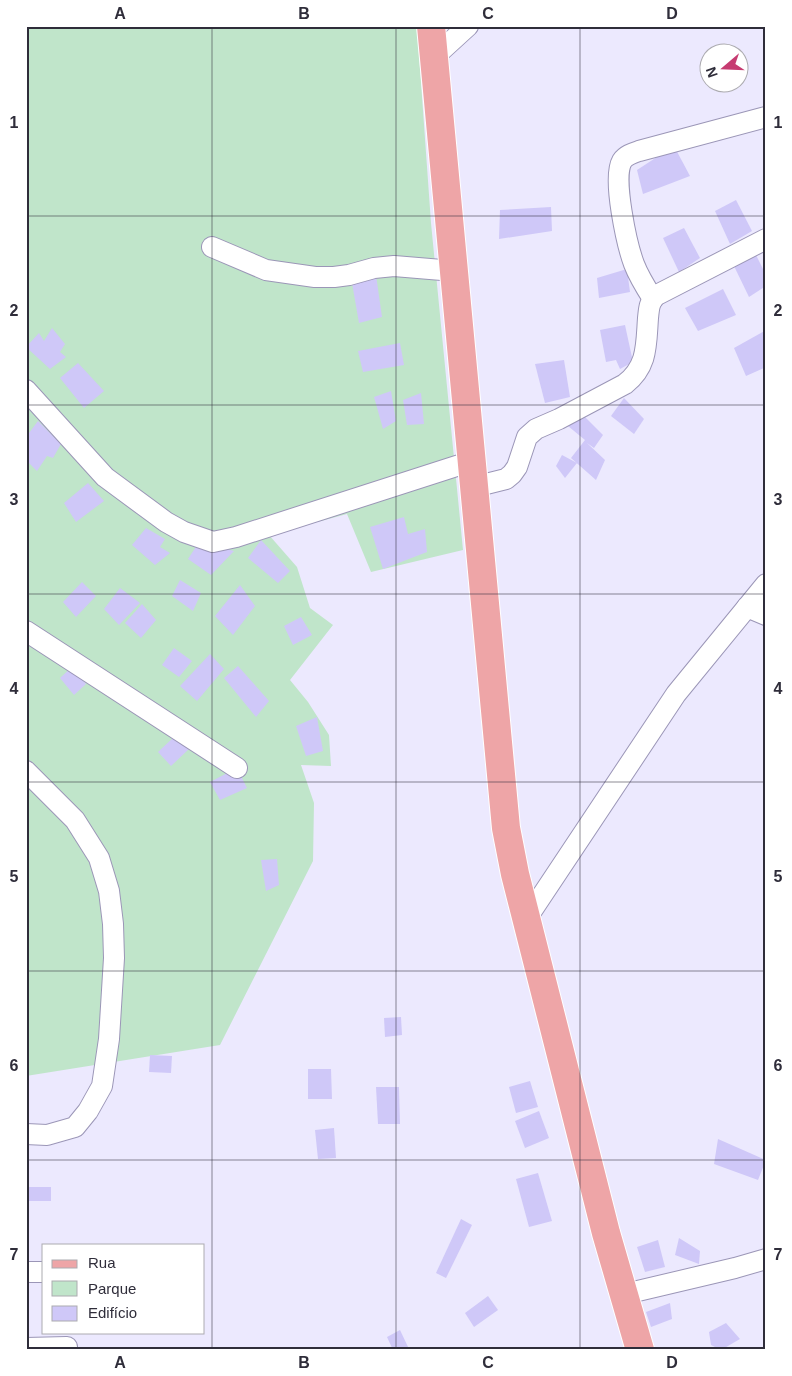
<svg xmlns="http://www.w3.org/2000/svg" width="792" height="1376" viewBox="0 0 792 1376" font-family="Helvetica,sans-serif">
  <style>
    .green { fill: #c0e5ca }
    .building { fill: #cfc8f8 }
    .lines { fill: none; stroke-linecap: round; stroke-linejoin: round }
    .minor-casing { stroke: #9b96b7; stroke-width: 22 }
    .primary-casing { stroke: #fff; stroke-width: 30 }
    .minor { stroke: #fff; stroke-width: 20 }
    .primary { stroke: #eea5a7; stroke-width: 28 }
    .grid { fill: none; stroke: #2f2d3a; stroke-width: 1; stroke-opacity: 0.55 }
    .neatline { fill: none; stroke: #2f2d3a; stroke-width: 2 }
    .grid-label { font-size: 16px; text-anchor: middle; font-weight: bold; fill: #2f2d3a }
  </style>
  <rect width="100%" height="100%" fill="#ece9fe"/>
  <polygon class="green" points="26,26 417,26 431,223 463,550 371,572 347,514 269,535 297,567 310,608 333,625 290,680 308,702 329,735 331,766 301,765 314,803 313,861 220,1045 26,1076"/>
  <g class="building">
    <polygon points="674,146 690,176 643,194 637,170"/>
    <polygon points="736,200 752,231 730,244 715,211"/>
    <polygon points="551,207 552,231 499,239 500,210"/>
    <polygon points="684,228 700,258 679,272 663,238"/>
    <polygon points="755,253 766,275 766,286 749,297 733,264"/>
    <polygon points="627,269 630,292 599,298 597,278"/>
    <polygon points="376,275 382,317 359,323 352,283"/>
    <polygon points="723,289 736,315 698,331 685,308"/>
    <polygon points="625,325 633,362 620,369 616,360 606,362 600,330"/>
    <polygon points="52,328 65,344 60,352 66,357 50,369 26,347 39,333 44,341"/>
    <polygon points="766,330 766,367 746,376 734,348"/>
    <polygon points="400,343 404,365 363,372 358,351"/>
    <polygon points="564,360 570,397 545,403 535,364"/>
    <polygon points="78,363 104,391 84,408 60,378"/>
    <polygon points="391,391 396,421 383,429 374,397"/>
    <polygon points="421,393 424,424 407,425 403,400"/>
    <polygon points="624,398 644,419 634,434 611,416"/>
    <polygon points="583,415 603,435 594,448 587,443 605,460 596,480 571,458 585,440 568,426"/>
    <polygon points="38,421 61,444 53,458 47,456 37,471 26,460 26,437"/>
    <polygon points="562,455 577,463 565,478 556,466"/>
    <polygon points="88,483 104,501 76,522 64,503"/>
    <polygon points="404,517 408,534 425,529 427,552 383,569 370,527"/>
    <polygon points="146,528 165,539 160,547 170,553 155,565 132,545"/>
    <polygon points="261,540 290,571 278,583 248,558"/>
    <polygon points="199,542 234,551 211,575 188,559"/>
    <polygon points="180,580 201,593 193,611 172,596"/>
    <polygon points="82,582 96,596 76,617 63,602"/>
    <polygon points="240,585 255,606 233,635 215,616"/>
    <polygon points="120,588 140,603 119,625 104,609"/>
    <polygon points="142,604 156,620 141,638 125,623"/>
    <polygon points="301,617 312,635 293,645 284,626"/>
    <polygon points="174,648 192,661 179,677 162,665"/>
    <polygon points="210,654 224,669 197,701 180,686"/>
    <polygon points="238,666 269,701 256,717 224,678"/>
    <polygon points="72,667 86,684 74,695 60,678"/>
    <polygon points="317,717 323,751 306,756 296,726"/>
    <polygon points="174,737 189,749 171,766 158,752"/>
    <polygon points="237,768 247,788 220,800 210,782"/>
    <polygon points="277,859 279,885 266,891 261,860"/>
    <polygon points="401,1017 402,1035 385,1037 384,1018"/>
    <polygon points="150,1055 172,1056 171,1073 149,1072"/>
    <polygon points="308,1069 331,1069 332,1099 308,1099"/>
    <polygon points="530,1081 538,1107 516,1113 509,1087"/>
    <polygon points="376,1087 399,1087 400,1124 378,1124"/>
    <polygon points="539,1111 549,1138 525,1148 515,1121"/>
    <polygon points="334,1128 336,1158 318,1159 315,1130"/>
    <polygon points="718,1139 766,1160 758,1180 714,1164"/>
    <polygon points="538,1173 552,1221 529,1227 516,1179"/>
    <rect x="27" y="1187" width="24" height="14"/>
    <polygon points="461,1219 472,1225 446,1278 436,1273"/>
    <polygon points="679,1238 700,1251 699,1264 675,1255"/>
    <polygon points="658,1240 665,1267 645,1272 637,1247"/>
    <polygon points="488,1296 498,1310 474,1327 465,1313"/>
    <polygon points="670,1303 672,1319 651,1327 646,1312"/>
    <polygon points="726,1323 740,1339 721,1350 711,1345 709,1332"/>
    <polygon points="400,1330 409,1349 393,1350 387,1337"/>
  </g>
  <g class="lines">
    <defs>
      <g id="minor">
        <polyline points="433,58 468,26"/>
        <polyline points="212,247 266,270 315,277 334,277 349,275 374,268 394,266 454,271"/>
        <path d="M 653,299 C 646,288 639,277 634,264 C 627,245 612,178 622,161 C 626,155 633,153 639,151 L 766,117"/>
        <polyline points="26,390 105,477 166,522 184,532 213,542 236,537 472,461"/>
        <path d="M 474,487 L 506,479 L 512,474 L 517,467 L 527,437 L 536,429 L 559,419 L 625,384 C 648,366 646,345 648,318 C 649,309 649,303 655,296 L 766,239"/>
        <polyline points="747,607 766,615"/>
        <polyline points="26,631 237,768"/>
        <polyline points="26,771 75,820 99,858 109,891 113,924 114,958 109,1039 102,1086 88,1111 75,1127 47,1135 26,1134"/>
        <polyline points="527,918 676,694 766,584"/>
        <polyline points="26,1272 44,1272"/>
        <polyline points="625,1294 735,1268 766,1259"/>
        <polyline points="26,1348 67,1347"/>
      </g>
      <polyline id="primary" points="431,26 506,828 515,874 606,1233 640,1350"/>
    </defs>
    <use href="#minor" class="minor-casing"/>
    <use href="#primary" class="primary-casing"/>
    <use href="#minor" class="minor"/>
    <use href="#primary" class="primary"/>
  </g>
  <path class="grid" d="M 212,26 L 212,1350M 396,26 L 396,1350M 580,26 L 580,1350M 26,216 L 766,216M 26,405 L 766,405M 26,594 L 766,594M 26,782 L 766,782M 26,971 L 766,971M 26,1160 L 766,1160"/>
  <rect width="792" height="1376" fill="none" stroke="#ffffff" stroke-width="55"/>
  <rect x="42" y="1244" width="162" height="90" fill="#ffffff" stroke="#acabb0"/>
  <rect x="52" y="1260" width="25" height="8" fill="#eea5a7" stroke="#acabb0"/>
  <text x="88" y="1268" font-size="15" fill="#2f2d3a">Rua</text>
  <rect x="52" y="1281" width="25" height="15" fill="#c0e5ca" stroke="#acabb0"/>
  <text x="88" y="1294" font-size="15" fill="#2f2d3a">Parque</text>
  <rect x="52" y="1306" width="25" height="15" fill="#cfc8f8" stroke="#acabb0"/>
  <text x="88" y="1318" font-size="15" fill="#2f2d3a">Edifício</text>
  <g transform="translate(724 68) rotate(251)"><circle r="24" fill="#ffffff" stroke="#acabb0"/>
  <path d="M0-4L9 19L0 12L-9 19Z" fill="#c63b71"/>
  <text y="-8" font-size="14" font-weight="bold" text-anchor="middle" fill="#2f2d3a">N</text>
  </g>
  <rect x="28" y="28" width="736" height="1320" class="neatline"/>
  <g class="grid-label">
    <text x="120" y="19">A</text>
    <text x="304" y="19">B</text>
    <text x="488" y="19">C</text>
    <text x="672" y="19">D</text>
    <text x="14" y="128">1</text>
    <text x="778" y="128">1</text>
    <text x="14" y="316">2</text>
    <text x="778" y="316">2</text>
    <text x="14" y="505">3</text>
    <text x="778" y="505">3</text>
    <text x="14" y="694">4</text>
    <text x="778" y="694">4</text>
    <text x="14" y="882">5</text>
    <text x="778" y="882">5</text>
    <text x="14" y="1071">6</text>
    <text x="778" y="1071">6</text>
    <text x="14" y="1260">7</text>
    <text x="778" y="1260">7</text>
    <text x="120" y="1368">A</text>
    <text x="304" y="1368">B</text>
    <text x="488" y="1368">C</text>
    <text x="672" y="1368">D</text>
  </g>
</svg>
